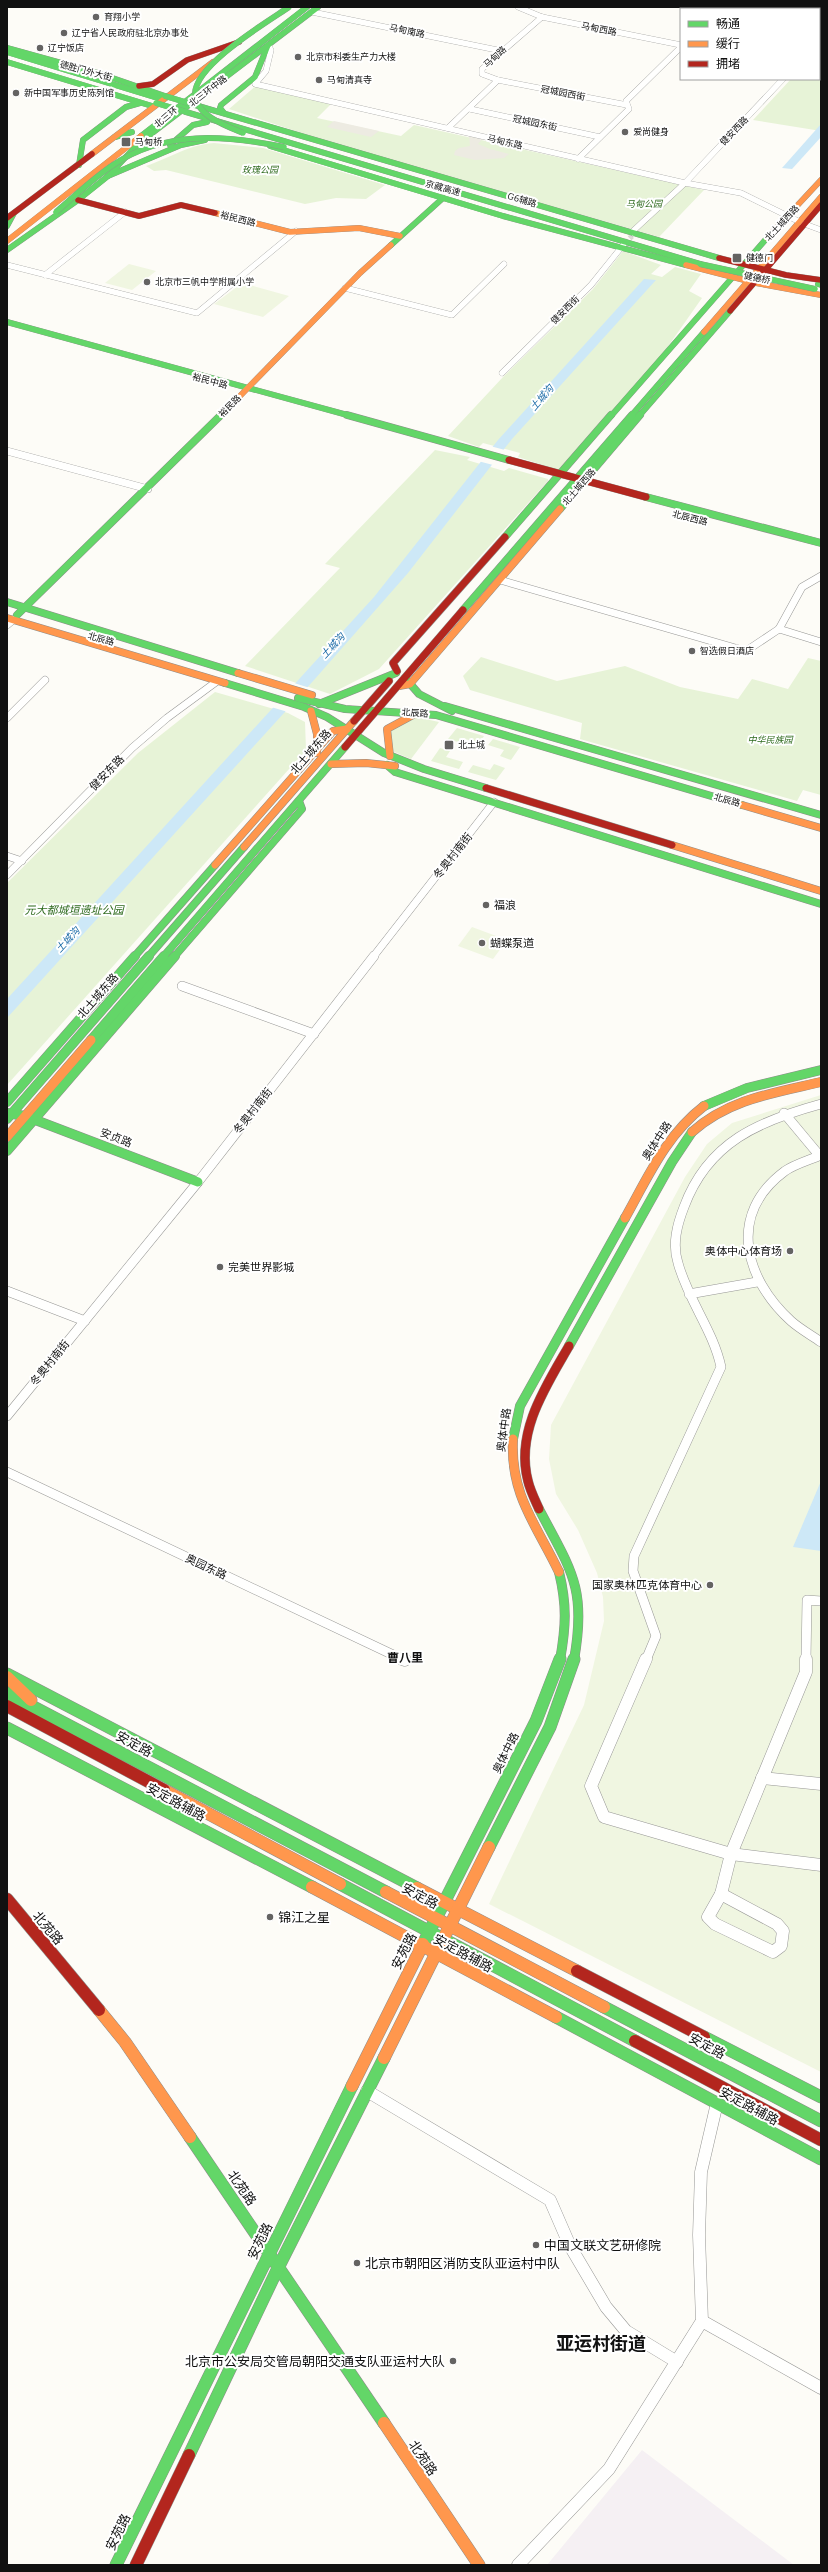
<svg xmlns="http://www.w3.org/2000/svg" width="828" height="2572" viewBox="0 0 828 2572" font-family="Bitter,'Noto Sans SC',serif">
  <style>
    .industrial { fill: #f5f0f3 }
    .green { fill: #e7f3d7 }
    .pitch { fill: #f0f6e1 }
    .plaza { fill: #edebe2 }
    .water { fill: #cde8f7 }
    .pier { fill: #fdfcf7 }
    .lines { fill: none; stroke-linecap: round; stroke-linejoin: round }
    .street-tunnel { stroke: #dad9d4; stroke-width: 5.5; stroke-dasharray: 5.5 2.5; stroke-linecap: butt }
    .street-far3-casing { stroke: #979795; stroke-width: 6 }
    .street-far2-casing { stroke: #979795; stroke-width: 8 }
    .street-far1-casing { stroke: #979795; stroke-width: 10 }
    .street-casing { stroke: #979795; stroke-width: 13 }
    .fast-far3-casing { stroke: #8e8d8b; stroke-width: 6 }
    .fast-far2-casing { stroke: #8e8d8b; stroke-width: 8 }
    .fast-far1-casing { stroke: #8e8d8b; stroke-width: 10 }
    .fast-casing { stroke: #8e8d8b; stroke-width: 13 }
    .slow-far3-casing { stroke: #8e8d8b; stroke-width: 6 }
    .slow-far2-casing { stroke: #8e8d8b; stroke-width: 8 }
    .slow-far1-casing { stroke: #8e8d8b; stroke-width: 10 }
    .slow-casing { stroke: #8e8d8b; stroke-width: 13 }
    .jam-far3-casing { stroke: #8e8d8b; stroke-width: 6 }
    .jam-far2-casing { stroke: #8e8d8b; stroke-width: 8 }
    .jam-far1-casing { stroke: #8e8d8b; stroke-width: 10 }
    .jam-casing { stroke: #8e8d8b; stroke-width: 13 }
    .street-far3 { stroke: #fffffe; stroke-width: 5.5 }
    .street-far2 { stroke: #fffffe; stroke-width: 7 }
    .street-far1 { stroke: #fffffe; stroke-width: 9 }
    .street { stroke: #fffffe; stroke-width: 12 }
    .fast-far3 { stroke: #63d668; stroke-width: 5.5 }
    .fast-far2 { stroke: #63d668; stroke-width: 7 }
    .fast-far1 { stroke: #63d668; stroke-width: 9 }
    .fast { stroke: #63d668; stroke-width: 12 }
    .slow-far3 { stroke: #ff974d; stroke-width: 5.5 }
    .slow-far2 { stroke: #ff974d; stroke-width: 7 }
    .slow-far1 { stroke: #ff974d; stroke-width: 9 }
    .slow { stroke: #ff974d; stroke-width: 12 }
    .jam-far3 { stroke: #b3261e; stroke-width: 5.5 }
    .jam-far2 { stroke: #b3261e; stroke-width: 7 }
    .jam-far1 { stroke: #b3261e; stroke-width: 9 }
    .jam { stroke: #b3261e; stroke-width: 12 }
    .fast-bridge-casing { stroke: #8e8d8b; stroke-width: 6; stroke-linecap: butt }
    .fast-bridge { stroke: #63d668; stroke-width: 5.5 }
    .poi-dot { fill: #646362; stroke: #fff; stroke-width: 1.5 }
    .labels { text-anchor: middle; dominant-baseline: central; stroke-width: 4; stroke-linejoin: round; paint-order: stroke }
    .far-poi-label { font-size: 9px; fill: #111; stroke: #fff; text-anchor: start }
    .far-street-label { font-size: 9px; fill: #111; stroke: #fff }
    .far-park-label { font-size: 9px; font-style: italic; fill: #2f6b1f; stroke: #fff }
    .far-water-label { font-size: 10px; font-style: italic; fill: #1768a6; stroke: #fff }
    .street-label { font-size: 11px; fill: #111; stroke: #fff }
    .poi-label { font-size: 11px; fill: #111; stroke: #fff; text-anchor: start }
    .park-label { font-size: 11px; font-style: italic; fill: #2f6b1f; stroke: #fff }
    .neighbourhood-label { font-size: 12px; font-weight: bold; fill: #111; stroke: #fff }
    .near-street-label { font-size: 13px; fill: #111; stroke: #fff }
    .near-poi-label { font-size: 13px; fill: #111; stroke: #fff; text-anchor: start }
    .near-district-label { font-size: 18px; font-weight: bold; fill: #111; stroke: #fff }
  </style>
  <rect width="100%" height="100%" fill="#fdfcf7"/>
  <polygon class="industrial" points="642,2450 794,2565 547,2565"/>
  <g class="green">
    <polygon points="821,47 821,131 753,120 791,79 819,79 819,49"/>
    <polygon points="257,85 331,104 317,118 401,136 414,125 704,190 659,237 326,141 229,109"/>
    <path d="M 214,143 L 263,148 L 385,185 L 366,199 L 336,198 L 305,204 L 166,170 L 154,171 L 146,166 C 170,158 188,145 214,143 Z"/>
    <polygon points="623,251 661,265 651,274 662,277 675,267 701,274 689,291 702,298 657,362 558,470 518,457 520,453 483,443 479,447 448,436 503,377 593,289"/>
    <polygon points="435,450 470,457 467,460 504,471 509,468 548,479 548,481 379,669 330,694 245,666 340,568 325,564"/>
    <polygon points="481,657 557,681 625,666 680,687 738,699 752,679 788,689 808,658 821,661 821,795 803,790 797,801 580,739 582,723 470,690 463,676"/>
    <polygon points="215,692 288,713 305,722 306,750 7,1085 7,883 138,753"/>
    <polygon points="416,717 439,722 411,759 392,751 388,729"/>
    <polygon points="457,728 484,736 479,743 462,738 458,742 448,739"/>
    <polygon points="493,739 520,747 511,760 500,756 504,750 488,745"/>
    <polygon points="440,748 450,751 446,757 463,762 459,769 431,761"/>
    <polygon points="494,764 505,768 496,780 468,772 473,765 490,770"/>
  </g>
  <g class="pitch">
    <polygon points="129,264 156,271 132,290 105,283"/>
    <polygon points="242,283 289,296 263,317 214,304"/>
    <polygon points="472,927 507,940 493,959 458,946"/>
    <polygon points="821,1095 821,2072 489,1904 584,1705 604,1621 603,1597 597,1573 578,1530 556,1494 549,1459 551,1425 685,1177 707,1144 732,1123"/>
  </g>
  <g class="plaza">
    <polygon points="334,121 379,131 371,137 327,127"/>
    <polygon points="469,135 483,138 478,144 490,149 509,154 504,158 475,160 454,155 455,151 459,148 470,146"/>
  </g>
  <g class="water">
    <polygon points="821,124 821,137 792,169 782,168"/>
    <polygon points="644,279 656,280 512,439 408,573 314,680 7,1018 7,999 374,597 498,440"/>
    <polygon points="821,1481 821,1551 793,1547"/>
  </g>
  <g class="pier">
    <polygon points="490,446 505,450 493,465 478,461"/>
    <polygon points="294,683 310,688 288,712 271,707"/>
  </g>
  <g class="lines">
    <polyline class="street-tunnel" points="624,244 632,236"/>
    <defs>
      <g id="street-far3">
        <polyline points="518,7 542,17 681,45"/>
        <polyline points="715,7 724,9"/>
        <polyline points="312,12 502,51"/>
        <polyline points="819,42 821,39"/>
        <polyline points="268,45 271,50 266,71 255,84 685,183 741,193 802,223 821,230"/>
        <polyline points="498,80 627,105"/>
        <polyline points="470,109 600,137"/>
        <polyline points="448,128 498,80 482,74 482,69 542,17"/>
        <polyline points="578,159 629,109 626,101 681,47"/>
        <polyline points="634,234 633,231 685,183 783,79"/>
        <polyline points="7,265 197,313 296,231"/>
        <polyline points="45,275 125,212"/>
        <polyline points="345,288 452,315 504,264"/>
        <polyline points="502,373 591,285 624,244"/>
      </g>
      <g id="street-far2">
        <polyline points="7,451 148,489"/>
        <polyline points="500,580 746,651 779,629 821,642"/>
        <polyline points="7,625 13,620"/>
        <polyline points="779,629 802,587 821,576"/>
        <polyline points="7,718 45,680"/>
        <polyline points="7,856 22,861"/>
        <polyline points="7,875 132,748 167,718 216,682"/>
        <polyline points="373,957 494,802"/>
      </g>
      <g id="street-far1">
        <polyline points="182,986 314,1034"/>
        <polyline points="784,1113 819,1155"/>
        <path d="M 821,1155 C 810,1160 795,1164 785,1171 C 727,1214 744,1278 791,1321 C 800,1329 811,1335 821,1342"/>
        <polyline points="7,1291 85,1321"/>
        <polyline points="689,1294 757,1282"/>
        <polyline points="7,1416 198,1182 374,956"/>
        <polyline points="7,1472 404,1660"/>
        <path d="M 646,1660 L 656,1636 L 633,1571 L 634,1556 L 721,1367 C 713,1330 688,1300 678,1263 C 672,1244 677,1225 684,1207 C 708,1142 759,1121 821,1104"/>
        <polyline points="806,1660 807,1600 821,1601"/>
      </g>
      <g id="street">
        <polyline points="402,1659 405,1660"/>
        <polyline points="646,1659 591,1786 604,1817 731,1854 821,1865"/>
        <polyline points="762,1778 821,1784"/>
        <polygon points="721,1894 777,1924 783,1931 781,1946 773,1952 715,1924 708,1917"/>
        <polyline points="721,1894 731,1854 806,1672 806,1659"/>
        <polyline points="367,2091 550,2200 570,2246 606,2307 626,2331 677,2362"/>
        <polyline points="702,2321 821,2388"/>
        <polyline points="518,2565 609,2469 702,2321 699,2235 701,2172 717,2103"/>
      </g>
      <g id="fast-far3">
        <polyline points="7,48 101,74 165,96"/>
        <polyline points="7,52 161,99"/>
        <polyline points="7,62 152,106"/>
        <polyline points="195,105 719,258"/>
        <polyline points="186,112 700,264"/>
        <polyline points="224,113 220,108 221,105 255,77 268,45"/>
        <polyline points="141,136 307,7"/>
        <polyline points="115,137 132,132"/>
        <polyline points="170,145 193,125 207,122"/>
        <polyline points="270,146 503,216 686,265"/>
        <polyline points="79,165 83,140 126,107 140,103"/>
        <polyline points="108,176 181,145 205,140"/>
        <polyline points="7,226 14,213"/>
        <polyline points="391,245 443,198"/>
        <polyline points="7,250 78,200 108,176 139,143 318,7"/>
        <polyline points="818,284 821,285"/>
        <polyline points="7,322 351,416"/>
        <polyline points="220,416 238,398"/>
        <polyline points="611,416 767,238"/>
        <polyline points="631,416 704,332"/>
        <polyline points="639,416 730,311"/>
      </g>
      <g id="fast-far2">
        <polyline points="347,415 509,460"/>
        <polyline points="646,497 821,543"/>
        <polyline points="560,509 640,415"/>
        <polyline points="505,537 611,415"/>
        <polyline points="7,602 238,673"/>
        <polyline points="463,610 632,415"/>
        <polyline points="17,615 221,415"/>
        <polyline points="405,678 419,694 452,711"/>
        <polyline points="225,683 304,707 327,717 384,753 424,769 486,788"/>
        <polyline points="298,698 345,709 436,715 742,805"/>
        <polyline points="319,704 396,673"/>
        <polyline points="445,706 821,815"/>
        <polyline points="387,765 395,772 821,904"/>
        <polyline points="134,957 215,865"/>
        <polyline points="148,957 244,847"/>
        <polyline points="163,957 345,747"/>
        <polyline points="174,957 302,809 299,801"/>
      </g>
      <g id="fast-far1">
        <polyline points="91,1040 164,956"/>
        <polyline points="7,1102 135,956"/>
        <polyline points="704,1106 747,1088 821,1070"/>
        <polyline points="7,1113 25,1116 198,1182"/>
        <polyline points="7,1119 149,956"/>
        <polyline points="7,1151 175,956"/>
        <polyline points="569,1346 672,1162 692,1132"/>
        <polyline points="513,1439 520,1406 625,1218"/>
        <path d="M 539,1509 C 571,1570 587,1588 574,1660"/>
        <path d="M 559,1572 C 567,1605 566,1626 560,1660"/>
      </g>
      <g id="fast">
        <polyline points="7,1674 417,1888"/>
        <polyline points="7,1693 386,1892"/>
        <polyline points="7,1728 312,1887"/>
        <polyline points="489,1847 550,1727 574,1659"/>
        <polyline points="340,1884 635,2041"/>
        <polyline points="423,1944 536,1721 560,1659"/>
        <polyline points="604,2007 821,2121"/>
        <polyline points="556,2017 821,2159"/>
        <polyline points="704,2037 821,2097"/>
        <polyline points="190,2137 384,2423"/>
        <polyline points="189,2455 279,2266 384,2058"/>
        <polyline points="116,2565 352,2086"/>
      </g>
      <g id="slow-far3">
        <polyline points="92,154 213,62"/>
        <polyline points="215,213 290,232 359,228 400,236"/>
        <polyline points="767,238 821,180"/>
        <polyline points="7,241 141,136"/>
        <polyline points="686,265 756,283 821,295"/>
        <polyline points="704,332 821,197"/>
        <polyline points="238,398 360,273 391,245"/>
      </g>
      <g id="slow-far2">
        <polyline points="7,618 225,683"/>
        <polyline points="238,673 312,695"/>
        <polyline points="399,686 410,684 560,509"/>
        <polyline points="311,711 317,734 317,753"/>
        <polyline points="390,756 387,729 413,715"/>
        <polyline points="331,764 366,763 395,766"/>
        <polyline points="742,805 821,828"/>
        <polyline points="672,845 821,891"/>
        <polyline points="244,847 354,721"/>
        <polyline points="215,865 333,731 347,729"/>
      </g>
      <g id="slow-far1">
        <path d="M 692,1132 C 729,1099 774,1093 821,1082"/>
        <polyline points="7,1137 91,1040"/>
        <path d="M 625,1218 C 648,1177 666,1135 704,1106"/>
        <path d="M 513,1439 C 510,1495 536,1524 559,1572"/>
      </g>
      <g id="slow">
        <polyline points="7,1677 31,1700"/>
        <polyline points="164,1790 340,1884"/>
        <polyline points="312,1887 556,2017"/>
        <polyline points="417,1888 577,1971"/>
        <polyline points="386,1892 604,2007"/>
        <polyline points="99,2010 125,2042 190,2137"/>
        <polyline points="384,2058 489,1847"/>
        <polyline points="352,2086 423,1944"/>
        <polyline points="384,2423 479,2565"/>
      </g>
      <g id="jam-far3">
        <polyline points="139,86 153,84 187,60 239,42"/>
        <polyline points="78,200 139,216 181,205 215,213"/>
        <polyline points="7,218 92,154"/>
        <polyline points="719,258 786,275 821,280"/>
        <polyline points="730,311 821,205"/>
      </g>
      <g id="jam-far2">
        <polyline points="509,460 646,497"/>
        <polyline points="397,671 393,663 505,537"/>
        <polyline points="354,721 389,681"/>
        <polyline points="345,747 463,610"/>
        <polyline points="486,788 672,845"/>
      </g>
      <path id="jam-far1" d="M 539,1509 C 535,1500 530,1490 528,1481 C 515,1432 546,1386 569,1346"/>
      <g id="jam">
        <polyline points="7,1706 164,1790"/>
        <polyline points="7,1899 99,2010"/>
        <polyline points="577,1971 704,2037"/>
        <polyline points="635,2041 821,2140"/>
        <polyline points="136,2565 189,2455"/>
      </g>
    </defs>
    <use href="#street-far3" class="street-far3-casing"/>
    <use href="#street-far2" class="street-far2-casing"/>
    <use href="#street-far1" class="street-far1-casing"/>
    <use href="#street" class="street-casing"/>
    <use href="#fast-far3" class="fast-far3-casing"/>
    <use href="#fast-far2" class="fast-far2-casing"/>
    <use href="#fast-far1" class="fast-far1-casing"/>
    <use href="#fast" class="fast-casing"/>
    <use href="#slow-far3" class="slow-far3-casing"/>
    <use href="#slow-far2" class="slow-far2-casing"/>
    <use href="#slow-far1" class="slow-far1-casing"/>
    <use href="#slow" class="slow-casing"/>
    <use href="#jam-far3" class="jam-far3-casing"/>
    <use href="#jam-far2" class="jam-far2-casing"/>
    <use href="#jam-far1" class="jam-far1-casing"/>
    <use href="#jam" class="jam-casing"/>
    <use href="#street-far3" class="street-far3"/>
    <use href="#street-far2" class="street-far2"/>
    <use href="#street-far1" class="street-far1"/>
    <use href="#street" class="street"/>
    <use href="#fast-far3" class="fast-far3"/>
    <use href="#fast-far2" class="fast-far2"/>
    <use href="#fast-far1" class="fast-far1"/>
    <use href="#fast" class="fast"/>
    <use href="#slow-far3" class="slow-far3"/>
    <use href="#slow-far2" class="slow-far2"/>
    <use href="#slow-far1" class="slow-far1"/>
    <use href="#slow" class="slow"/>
    <use href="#jam-far3" class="jam-far3"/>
    <use href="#jam-far2" class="jam-far2"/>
    <use href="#jam-far1" class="jam-far1"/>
    <use href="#jam" class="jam"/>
    <defs>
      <g id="fast-bridge">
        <polyline points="165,96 195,105"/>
        <polyline points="156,103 186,112"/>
        <path d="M 243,133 C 226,126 197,116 195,95 C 193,66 267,22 289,7"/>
        <path d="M 56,212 C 75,196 92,179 113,165 C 165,130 225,135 284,147"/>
        <polyline points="700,264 815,289"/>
      </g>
    </defs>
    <use href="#fast-bridge" class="fast-bridge-casing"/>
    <use href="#fast-bridge" class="fast-bridge"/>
  </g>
  <g class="poi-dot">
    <circle cx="96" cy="17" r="4"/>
    <circle cx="64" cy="33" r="4"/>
    <circle cx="40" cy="48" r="4"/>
    <circle cx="298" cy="57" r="4"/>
    <circle cx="319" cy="80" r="4"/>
    <circle cx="16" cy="93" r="4"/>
    <circle cx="625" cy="132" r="4"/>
    <rect x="121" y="137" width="10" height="10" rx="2"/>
    <rect x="732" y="253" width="10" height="10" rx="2"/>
    <circle cx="147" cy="282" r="4"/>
    <circle cx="692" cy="651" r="4"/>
    <rect x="444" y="740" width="10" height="10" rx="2"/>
    <circle cx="486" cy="905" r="4"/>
    <circle cx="482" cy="943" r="4"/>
    <circle cx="790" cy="1251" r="4"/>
    <circle cx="220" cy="1267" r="4"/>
    <circle cx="710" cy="1585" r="4"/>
    <circle cx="270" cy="1917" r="4"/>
    <circle cx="536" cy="2245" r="4"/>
    <circle cx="357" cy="2263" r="4"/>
    <circle cx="453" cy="2361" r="4"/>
  </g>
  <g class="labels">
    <g class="far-poi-label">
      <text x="104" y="17">育翔小学</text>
      <text x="72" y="33">辽宁省人民政府驻北京办事处</text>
      <text x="48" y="48">辽宁饭店</text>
      <text x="306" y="57">北京市科委生产力大楼</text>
      <text x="327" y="80">马甸清真寺</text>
      <text x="24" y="93">新中国军事历史陈列馆</text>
      <text x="633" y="132">爱尚健身</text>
      <text x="135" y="142">马甸桥</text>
      <text x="746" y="258">健德门</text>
      <text x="155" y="282">北京市三帆中学附属小学</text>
      <text x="700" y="651">智选假日酒店</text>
      <text x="458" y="745">北土城</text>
    </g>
    <g class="far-street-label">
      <text transform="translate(599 29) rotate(11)">马甸西路</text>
      <text transform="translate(407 31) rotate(12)">马甸南路</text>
      <text transform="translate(495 57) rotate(-42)">马甸路</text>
      <text transform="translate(86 71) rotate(15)">德胜门外大街</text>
      <text transform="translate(208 91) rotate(-37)">北三环中路</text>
      <text transform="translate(563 93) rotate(11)">冠城园西街</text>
      <text transform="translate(166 117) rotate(-40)">北三环</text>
      <text transform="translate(535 123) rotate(12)">冠城园东街</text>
      <text transform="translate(734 131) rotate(-46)">健安西路</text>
      <text transform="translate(505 142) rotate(13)">马甸东路</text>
      <text transform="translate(443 188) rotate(16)">京藏高速</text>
      <text transform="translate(522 200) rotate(17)">G6辅路</text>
      <text transform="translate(238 219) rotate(14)">裕民西路</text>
      <text transform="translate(782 223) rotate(-47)">北土城西路</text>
      <text transform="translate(757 278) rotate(12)">健德桥</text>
      <text transform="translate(565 310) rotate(-45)">健安西街</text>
      <text transform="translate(210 381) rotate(15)">裕民中路</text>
      <text transform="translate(230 406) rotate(-45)">裕民路</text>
      <text transform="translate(579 487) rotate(-49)">北土城西路</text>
      <text transform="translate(690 518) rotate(14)">北辰西路</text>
      <text transform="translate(101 639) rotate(16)">北辰路</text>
      <text transform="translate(415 713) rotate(4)">北辰路</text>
      <text transform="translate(727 800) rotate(16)">北辰路</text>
    </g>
    <g class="far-park-label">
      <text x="260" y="170">玫瑰公园</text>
      <text x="644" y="204">马甸公园</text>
      <text x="770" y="740">中华民族园</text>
    </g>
    <g class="far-water-label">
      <text transform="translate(542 398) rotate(-49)">土城沟</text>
      <text transform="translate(333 646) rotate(-47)">土城沟</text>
      <text transform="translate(68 940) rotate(-47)">土城沟</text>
    </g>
    <g class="street-label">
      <text transform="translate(311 752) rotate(-49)">北土城东路</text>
      <text transform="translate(107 773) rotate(-46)">健安东路</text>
      <text transform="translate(453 856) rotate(-52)">冬奥村南街</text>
      <text transform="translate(98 996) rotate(-49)">北土城东路</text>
      <text transform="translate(253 1111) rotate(-52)">冬奥村南街</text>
      <text transform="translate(116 1138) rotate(21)">安贞路</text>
      <text transform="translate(657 1141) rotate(-57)">奥体中路</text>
      <text transform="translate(50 1363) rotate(-51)">冬奥村南街</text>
      <text transform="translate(504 1430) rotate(-82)">奥体中路</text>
      <text transform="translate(206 1567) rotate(25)">奥园东路</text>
      <text transform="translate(506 1753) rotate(-63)">奥体中路</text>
    </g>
    <g class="poi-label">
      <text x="494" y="905">福浪</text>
      <text x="490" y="943">蝴蝶泵道</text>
      <text x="782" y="1251" text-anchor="end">奥体中心体育场</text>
      <text x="228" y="1267">完美世界影城</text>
      <text x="702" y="1585" text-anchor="end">国家奥林匹克体育中心</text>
    </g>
    <g class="park-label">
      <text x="74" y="910">元大都城垣遗址公园</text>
    </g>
    <g class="neighbourhood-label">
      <text x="405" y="1658">曹八里</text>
    </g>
    <g class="near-street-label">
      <text transform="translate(134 1744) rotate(28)">安定路</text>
      <text transform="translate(176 1802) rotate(28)">安定路辅路</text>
      <text transform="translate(420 1896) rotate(28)">安定路</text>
      <text transform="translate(48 1928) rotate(50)">北苑路</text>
      <text transform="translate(404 1951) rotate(-63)">安苑路</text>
      <text transform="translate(463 1953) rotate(28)">安定路辅路</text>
      <text transform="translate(707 2046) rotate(28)">安定路</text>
      <text transform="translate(749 2106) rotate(28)">安定路辅路</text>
      <text transform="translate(242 2188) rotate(55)">北苑路</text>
      <text transform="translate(260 2241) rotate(-64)">安苑路</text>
      <text transform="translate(423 2458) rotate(56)">北苑路</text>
      <text transform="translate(118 2532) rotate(-64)">安苑路</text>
    </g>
    <g class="near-poi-label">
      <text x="278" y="1917">锦江之星</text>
      <text x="544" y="2245">中国文联文艺研修院</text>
      <text x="365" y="2263">北京市朝阳区消防支队亚运村中队</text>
      <text x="445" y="2361" text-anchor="end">北京市公安局交管局朝阳交通支队亚运村大队</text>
    </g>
    <g class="near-district-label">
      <text x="601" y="2344">亚运村街道</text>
    </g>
  </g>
  <rect width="828" height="2572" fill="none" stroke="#111111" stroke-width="16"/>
  <rect x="680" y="8" width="140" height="72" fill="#ffffff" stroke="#a0a0a0"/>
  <rect x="688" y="21" width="20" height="6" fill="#63d668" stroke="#a0a0a0"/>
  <text x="716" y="28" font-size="12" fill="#111111">畅通</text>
  <rect x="688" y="41" width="20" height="6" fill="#ff974d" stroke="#a0a0a0"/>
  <text x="716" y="48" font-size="12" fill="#111111">缓行</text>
  <rect x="688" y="61" width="20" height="6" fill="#b3261e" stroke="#a0a0a0"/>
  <text x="716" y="68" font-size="12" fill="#111111">拥堵</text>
</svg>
